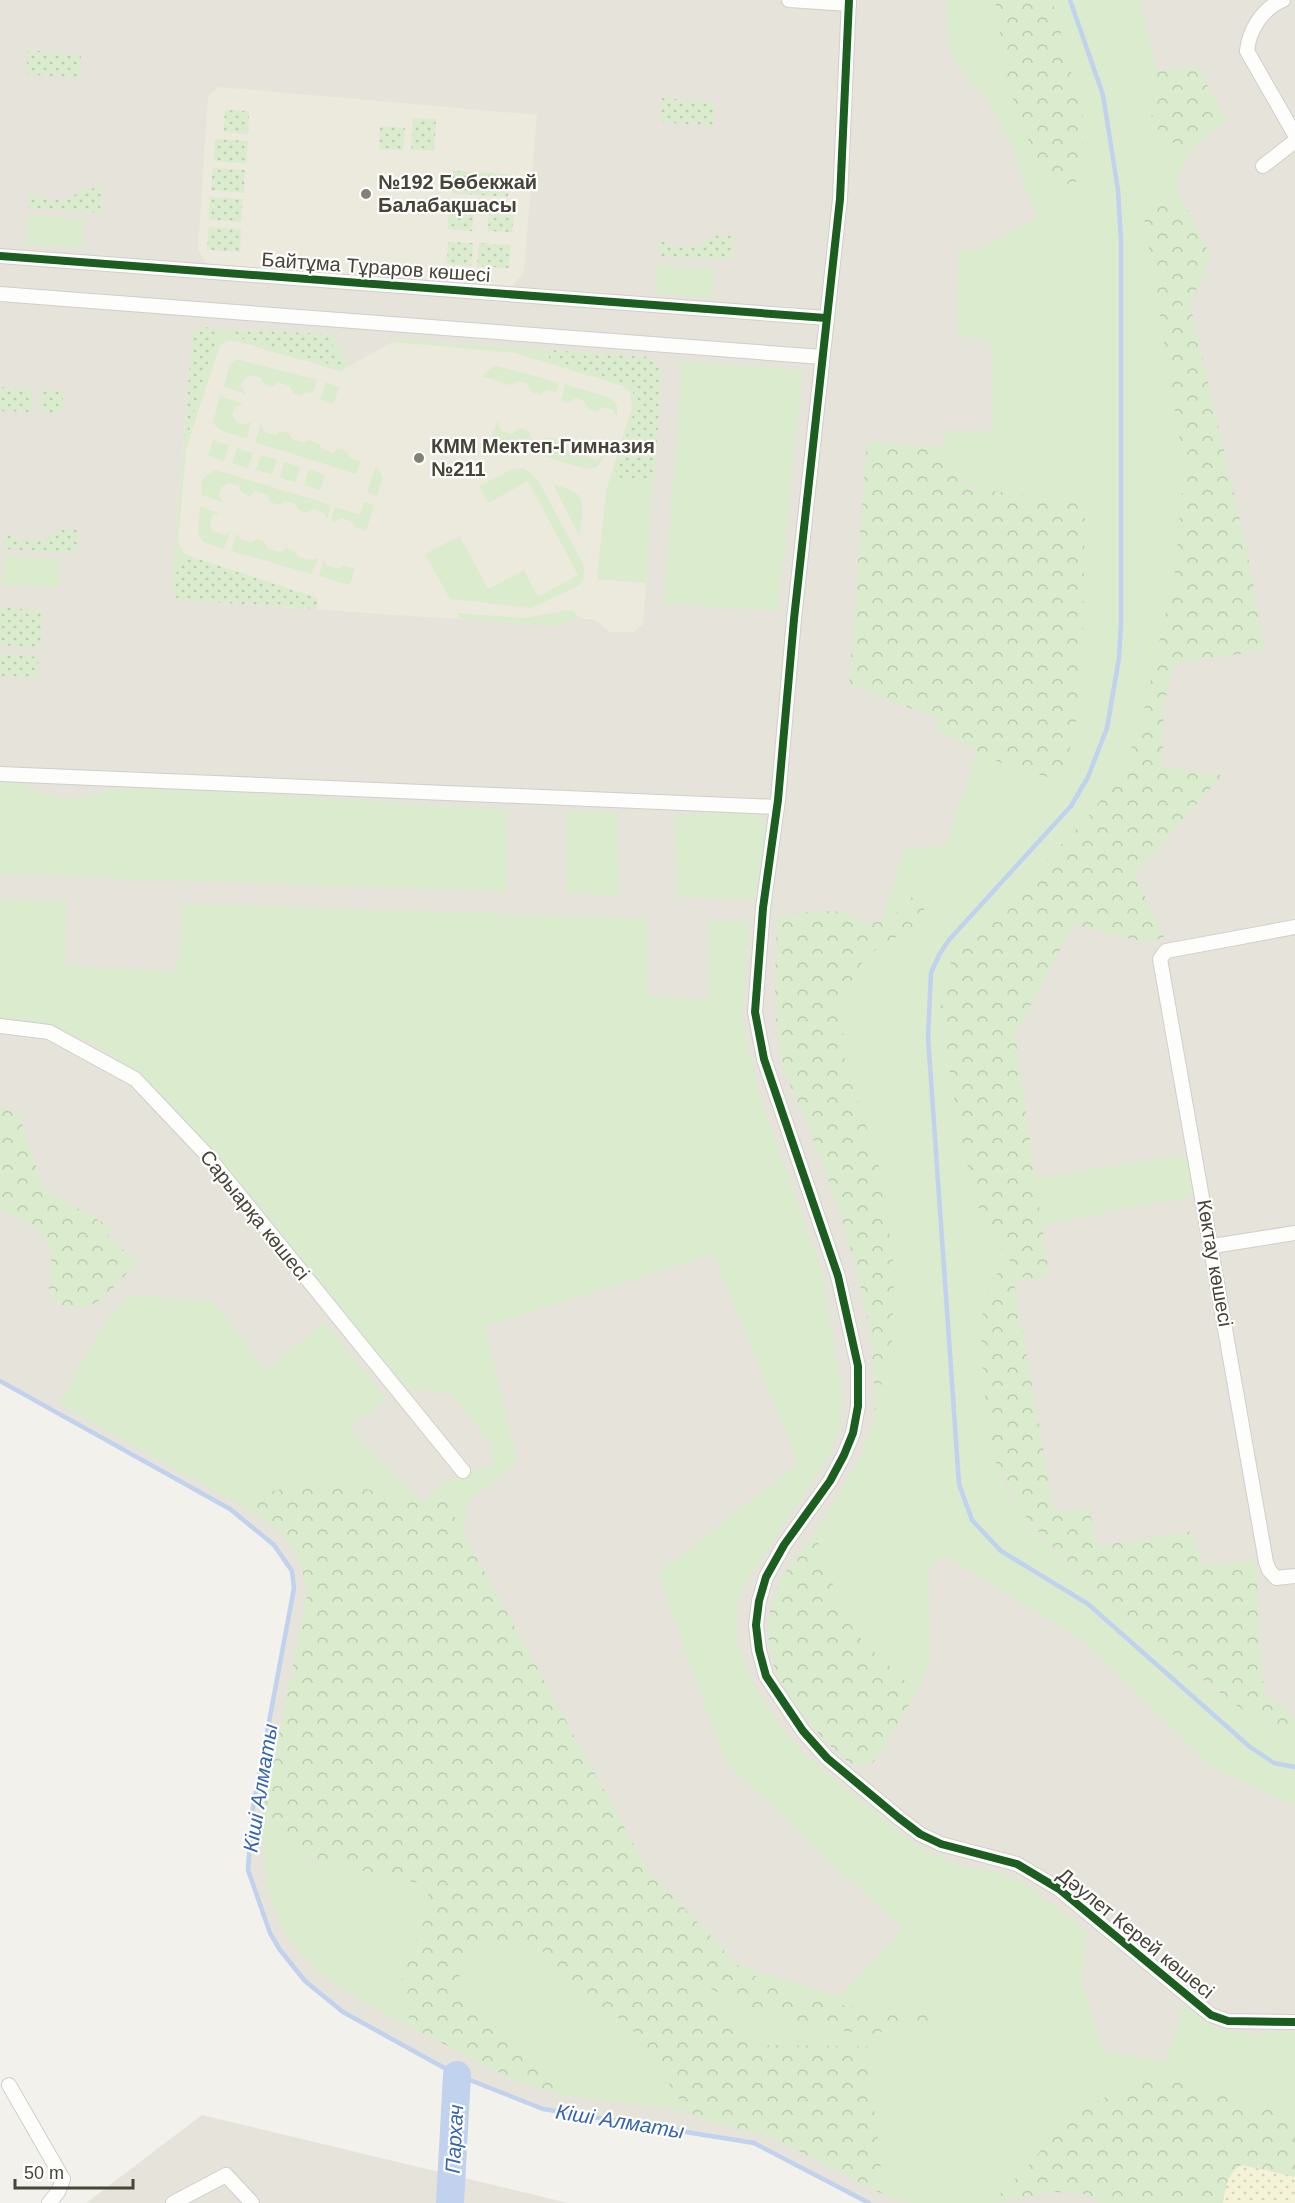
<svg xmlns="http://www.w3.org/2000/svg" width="1295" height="2203" viewBox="0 0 1295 2203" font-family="Helvetica,sans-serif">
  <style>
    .residential { fill: #e5e3da }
    .education { fill: #eceadc }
    .grass { fill: #daebce }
    .forest { fill: url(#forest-crowns) }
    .sand { fill: url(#sand-dots) }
    .park { fill: url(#park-dots) }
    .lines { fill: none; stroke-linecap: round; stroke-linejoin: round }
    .stream { stroke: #c0d2ed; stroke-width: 4.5 }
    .river { stroke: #c0d2ed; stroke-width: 28 }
    .street-casing { stroke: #d0cfca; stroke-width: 16 }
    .street { stroke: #fdfdfc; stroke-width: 14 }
    .cycleway-casing { stroke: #fff; stroke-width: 11 }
    .cycleway { stroke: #1b5e20; stroke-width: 8 }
    .poi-dot { fill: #838177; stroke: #fff; stroke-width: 2 }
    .labels { text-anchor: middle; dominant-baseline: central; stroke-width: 4.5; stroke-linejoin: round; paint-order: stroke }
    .poi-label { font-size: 20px; font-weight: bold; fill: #474438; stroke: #fff; text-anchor: start }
    .street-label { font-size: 20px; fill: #474438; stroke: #fff }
    .water-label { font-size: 21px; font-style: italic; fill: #3766ae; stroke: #fff }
  </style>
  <defs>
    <pattern id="forest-crowns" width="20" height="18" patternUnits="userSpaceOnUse" patternTransform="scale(1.5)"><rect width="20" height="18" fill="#daebce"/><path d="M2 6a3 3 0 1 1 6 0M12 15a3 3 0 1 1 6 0" fill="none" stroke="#bccbb2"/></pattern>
    <pattern id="sand-dots" width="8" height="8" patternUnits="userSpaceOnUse" patternTransform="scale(1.5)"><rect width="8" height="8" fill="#f4f3d8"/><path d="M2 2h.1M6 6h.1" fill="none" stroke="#d3d2ba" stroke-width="1.8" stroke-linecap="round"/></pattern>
    <pattern id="park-dots" width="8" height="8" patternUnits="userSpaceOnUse" patternTransform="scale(1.5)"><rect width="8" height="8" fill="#daebce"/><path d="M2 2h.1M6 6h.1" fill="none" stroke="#bccbb2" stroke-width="1.8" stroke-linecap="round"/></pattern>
  </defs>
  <rect width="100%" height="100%" fill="#f2f1ec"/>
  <g class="residential">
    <polygon points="0,0 1295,0 1295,2203 869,2203 754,2143 543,2109 457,2075 343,2012 305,1981 280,1950 252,1887 248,1870 248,1846 294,1589 291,1571 274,1545 230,1509 0,1381"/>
    <polygon points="202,2115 568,2203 86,2203"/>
  </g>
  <g class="education">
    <polygon points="219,87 537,115 524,272 513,286 207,264 198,250 208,96"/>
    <polygon points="200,327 331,334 349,366 398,339 651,357 662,371 643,624 634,632 610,632 595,620 575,618 559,626 178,600 171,590 192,335"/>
  </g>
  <g class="grass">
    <path d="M 945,0 L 995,0 L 1008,85 L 1057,14 L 1052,0 L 1140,0 L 1157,71 L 1151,121 L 1168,141 L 1191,149 L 1176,184 L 1183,201 L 1142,205 L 1184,467 L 1176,566 L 1140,729 L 1116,781 L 1085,820 L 952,959 L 940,1013 L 958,1122 L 976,1203 L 1006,1256 L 1026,1280 L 1014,1282 L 1005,1273 L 998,1273 C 969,1299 987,1402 989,1440 C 996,1471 1011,1501 1031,1525 C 1066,1567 1111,1601 1152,1636 C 1184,1664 1217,1699 1256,1717 C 1268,1723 1282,1726 1295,1729 L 1295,1806 L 1213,1768 L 1085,1642 L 945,1556 L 928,1569 L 931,1659 L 917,1692 L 861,1639 L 843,1613 L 815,1534 L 863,1453 L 874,1416 L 892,1340 L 894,1267 L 882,1175 L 845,1062 L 841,999 L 866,956 L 912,927 L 921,885 L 906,906 L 884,922 L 884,911 L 904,849 L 946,844 L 978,751 L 999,762 L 1025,496 C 980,490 942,488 944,431 L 993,431 L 991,343 L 957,334 L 958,250 L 979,250 L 1037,217 L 1024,186 L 1011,142 L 983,93 L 956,65 L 948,42 Z"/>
    <polygon points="27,215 84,219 82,248 26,245"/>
    <polygon points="658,264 715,268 713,297 656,294"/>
    <polygon points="218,328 229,329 229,335 343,368 327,334 331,334 349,366 351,365 340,371 236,341 228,341 220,345 186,449 178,542 184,553 195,558 178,563 174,594 171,590 184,437 187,437 213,347 218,342"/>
    <polygon points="398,339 549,350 550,360 622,382 632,388 636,405 614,476 654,480 646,583 597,579 606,491 632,407 630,392 622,386 516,353 393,342"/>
    <polygon points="236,359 317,380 313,393 307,392 300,396 294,394 289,386 278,382 272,387 265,385 261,378 252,375 244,379 241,387 246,394 224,387 229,366"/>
    <polygon points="682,361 803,370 778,611 663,604"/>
    <polygon points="495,365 559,383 556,392 547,390 540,395 532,392 527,383 518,381 509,385 482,376"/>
    <polygon points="326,382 339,387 335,400 331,404 320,399"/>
    <polygon points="565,384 610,398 617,405 617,417 613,410 604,407 596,412 589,409 584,401 576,398 568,403 561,401"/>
    <polygon points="220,396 243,403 235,407 232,415 237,422 246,425 251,421 247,439 220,430 213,423"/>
    <polygon points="497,421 501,431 512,434 519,428 529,431 532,440 539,442 547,437 557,440 560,448 568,451 575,445 583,448 588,457 596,460 605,455 597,467 586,469 491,441"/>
    <polygon points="261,424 264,432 276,435 281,431 288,433 293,440 304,443 309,440 318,443 322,449 333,453 338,449 347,452 350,458 361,461 356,474 255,442"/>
    <polygon points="213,440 229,445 224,461 208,455"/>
    <polygon points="237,448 253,453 248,468 232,463"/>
    <polygon points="261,455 277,460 272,475 256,470"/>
    <polygon points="284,462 300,467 295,483 280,477"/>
    <polygon points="376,466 383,477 377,496 367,492"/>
    <path d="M 524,468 L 538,480 L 581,560 C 585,571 587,577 578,586 L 531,608 L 450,599 L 425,554 L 460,536 L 488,589 L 524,570 L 538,597 L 578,575 L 528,481 L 488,503 L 479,486 L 513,469 Z"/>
    <polygon points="309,469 325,475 320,490 304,485"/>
    <polygon points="215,470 331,505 327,519 323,512 313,509 307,513 298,510 295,504 285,501 279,505 270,502 267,495 255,491 250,496 242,493 238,486 228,483 222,487 219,496 223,502 201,495 202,479"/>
    <polygon points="553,484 571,490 580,497 583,510 579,535"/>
    <polygon points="364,502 374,505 366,531 356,528 353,522 342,518 335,522 331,520 335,507 360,515"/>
    <polygon points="200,506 219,513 212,516 210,524 213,531 224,535 230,531 224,549 204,542 198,535"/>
    <polygon points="237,533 240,539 251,543 257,539 264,542 268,548 281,552 286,548 295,551 298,557 309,560 318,558 312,574 231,551"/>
    <polygon points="4,555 61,559 59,588 2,585"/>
    <polygon points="324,559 326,565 339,569 344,565 355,568 350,585 319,576"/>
    <polygon points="571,610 582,619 574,618 559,626 461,619 457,613 524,618"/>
    <path d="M 0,780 C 25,781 31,790 53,796 C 76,804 97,795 117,786 L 507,809 L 507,892 L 0,875 Z"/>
    <polygon points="566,811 617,812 620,896 566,893"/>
    <polygon points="748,811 762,817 766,826 757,895 750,900 743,901 676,897 674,815"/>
    <path d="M 0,898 L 67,901 L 66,965 L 177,971 L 183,903 L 647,918 L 648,995 L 708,999 L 708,921 L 745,920 L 750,929 L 742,1017 L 757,1086 L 823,1276 L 843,1394 L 840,1428 L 827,1460 L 741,1590 L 736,1619 L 738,1646 L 753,1682 L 779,1724 L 801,1751 L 883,1819 L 927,1852 L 966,1867 L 1001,1873 L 1023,1882 L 1088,1932 L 1082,1981 L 1102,2049 L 1166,2062 L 1184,2005 C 1227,2040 1243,2035 1295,2030 L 1295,2128 L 1275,2110 L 1032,2162 L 1000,2194 L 980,2203 L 914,2203 L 884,2195 L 867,2047 L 755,2045 L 688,1975 L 733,2001 L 781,2018 L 866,2035 L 928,2003 C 903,2010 813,2008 790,1997 C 772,1989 755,1976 738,1965 L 840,1996 L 902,1929 L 724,1760 L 658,1574 L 798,1463 L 713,1254 L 485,1327 L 518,1462 L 469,1501 L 463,1530 L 439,1488 L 463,1471 L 493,1466 L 491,1443 L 450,1393 L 403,1389 L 153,1086 C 101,1043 68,1025 0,1018 Z"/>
    <polygon points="1182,1154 1187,1159 1194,1196 1040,1226 1034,1178"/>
    <polygon points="128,1295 212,1300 266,1371 325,1322 387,1399 349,1427 422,1502 338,1483 282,1489 233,1501 59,1404 103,1325"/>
    <path d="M 264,1806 L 268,1822 L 306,1859 L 418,1883 L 428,1891 C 432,1942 372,1980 419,2031 C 345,1992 277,1963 264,1870 C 261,1850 264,1826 264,1806 Z"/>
    <path d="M 518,1942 L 538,1947 L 593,2001 L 629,2025 L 688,2112 L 557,2094 L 557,2076 C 535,2050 464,2014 459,1981 C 459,1974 462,1965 464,1958 L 481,1945 Z"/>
  </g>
  <g class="forest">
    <polygon points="995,0 1052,0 1083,116 1082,174 1074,184 1056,184 1033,153 1008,85"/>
    <polygon points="1196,65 1227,120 1191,149 1168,141 1151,121 1157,71"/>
    <polygon points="1183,201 1211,257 1190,304 1246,546 1265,650 1174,664 1164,704 1162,767 1222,775 1135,875 1164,937 1148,943 1073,925 1015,1034 1049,1276 1026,1280 1006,1256 976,1203 958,1122 940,1013 946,978 952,959 964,945 1085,820 1116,781 1140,729 1176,566 1184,467 1142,205"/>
    <polygon points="867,441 944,447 957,478 975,489 1085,502 1082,695 1069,753 1056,780 999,762 936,729 938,719 849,684"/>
    <path d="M 921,884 L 927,905 L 912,927 L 866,956 L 841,999 L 845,1062 L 882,1175 L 894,1267 L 892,1340 L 874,1416 C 879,1316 843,1218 808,1125 C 802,1108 792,1092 786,1075 C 770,1024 776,969 777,916 C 799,913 820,909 842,912 C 850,913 855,920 863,922 C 891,927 907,904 921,884 Z"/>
    <path d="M 0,1107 L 19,1115 L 44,1189 L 112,1228 L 107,1238 L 138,1261 C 114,1286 82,1334 49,1293 C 49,1278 54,1259 49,1245 C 44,1229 15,1216 0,1210 Z"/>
    <path d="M 998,1273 L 1005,1273 L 1014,1282 L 1054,1511 L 1089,1508 L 1097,1546 L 1193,1531 L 1201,1565 L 1256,1561 L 1264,1693 L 1295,1719 L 1295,1729 L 1255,1717 L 1234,1704 L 1192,1671 L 1070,1565 L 1032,1525 L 1017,1505 L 993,1456 L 989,1440 C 987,1402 969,1298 998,1273 Z"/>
    <path d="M 339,1483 L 422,1502 L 439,1488 L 647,1869 L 738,1965 L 792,1998 L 857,2007 L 914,2007 L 928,2003 L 936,2016 L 926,2023 L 866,2035 L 781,2018 L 733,2001 L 690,1977 L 755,2045 L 867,2046 L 884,2195 L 769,2136 L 712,2123 L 688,2112 L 629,2025 L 593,2001 L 538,1947 L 518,1942 L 481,1945 L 464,1958 C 462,1965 459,1974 459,1981 C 464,2014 535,2050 557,2076 L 557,2094 L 513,2080 L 419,2031 C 372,1980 433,1942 428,1891 L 418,1883 C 395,1878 372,1873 350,1868 C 306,1858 277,1856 264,1806 L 307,1596 C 301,1540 277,1528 233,1501 L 282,1489 Z"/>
    <path d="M 815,1534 L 843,1613 L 861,1639 L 917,1692 L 873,1763 C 865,1765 858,1766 851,1763 C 831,1752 785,1696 777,1675 C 770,1657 767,1636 769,1617 C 773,1583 795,1558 815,1534 Z"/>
    <polygon points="1149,2076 1163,2076 1275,2110 1295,2128 1295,2177 1252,2166 1224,2192 1223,2203 1105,2203 1081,2193 1051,2192 996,2203 980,2203 1000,2194 1032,2162 1067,2116"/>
  </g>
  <path class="sand" d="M 1242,2165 L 1295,2177 L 1295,2203 L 1223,2203 C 1225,2189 1228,2171 1242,2165 Z"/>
  <g class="park">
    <polygon points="28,50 81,55 79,79 26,74"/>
    <polygon points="662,98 715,102 713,126 660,122"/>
    <polygon points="225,110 249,111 248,134 224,132"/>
    <polygon points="413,118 436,119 434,151 411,150"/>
    <polygon points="380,126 405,128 403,150 379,149"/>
    <polygon points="215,139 248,141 246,164 214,161"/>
    <polygon points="213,168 245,170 244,193 211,190"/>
    <polygon points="453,171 509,174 508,197 452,193"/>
    <path d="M 84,188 L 102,189 L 100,213 L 28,208 L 29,193 C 49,202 67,204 84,188 Z"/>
    <polygon points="210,197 243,199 241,222 209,220"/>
    <polygon points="449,207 474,208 472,231 448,229"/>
    <polygon points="489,209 514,210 512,232 488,231"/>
    <polygon points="209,227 241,229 240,252 207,250"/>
    <path d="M 715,235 L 734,236 L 732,260 L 659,256 L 660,240 C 680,250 698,251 715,235 Z"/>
    <polygon points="448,242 473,243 471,266 447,264"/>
    <polygon points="479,243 511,245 509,268 477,266"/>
    <polygon points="200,327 218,328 218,342 213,347 187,437 184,437 192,335"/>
    <polygon points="229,329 327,334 344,368 229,335"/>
    <polygon points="549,350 651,357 662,371 654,480 614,477 636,405 632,388 622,382 549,360"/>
    <polygon points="0,387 32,389 31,412 0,411"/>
    <polygon points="42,390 63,391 62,413 41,412"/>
    <path d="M 60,529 L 79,530 L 77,553 L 4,549 L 5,533 C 25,543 43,544 60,529 Z"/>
    <polygon points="195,558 318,598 317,609 178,600 174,594 178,563"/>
    <polygon points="0,607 43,611 40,648 0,645"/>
    <polygon points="0,654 39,657 37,679 0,676"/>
  </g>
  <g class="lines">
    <g class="stream">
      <polyline points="1070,0 1103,95 1118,190 1121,241 1121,624 1119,658 1107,728 1088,777 1071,806 949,940 939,955 931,973 928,1037 959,1484 972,1520 1001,1551 1088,1604 1250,1747 1274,1763 1295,1767"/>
      <polyline points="0,1381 230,1509 274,1545 292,1571 294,1588 252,1813 248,1870 270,1933 280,1950 305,1981 343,2012 457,2075 543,2109 754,2143 869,2203"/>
    </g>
    <polyline class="river" points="450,2203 457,2075"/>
    <defs>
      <g id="street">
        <polyline points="789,0 849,4"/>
        <polyline points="849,0 840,199 794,619 778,800 763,908 755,1012 764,1059 838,1276 858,1366 858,1406 853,1433 844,1455 830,1481 784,1545 766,1577 759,1601 756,1625 759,1650 766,1676 803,1731 827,1758 899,1818 920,1834 941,1844 1017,1864 1059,1889 1211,2015 1228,2021 1295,2022"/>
        <path d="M 1283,0 C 1263,8 1249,30 1247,51 L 1295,135"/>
        <polyline points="1263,166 1295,141"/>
        <polyline points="0,256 826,318"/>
        <polyline points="0,294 822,357"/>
        <polyline points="0,774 777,807"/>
        <polyline points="1295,927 1166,951 1160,959 1266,1562 1269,1570 1276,1578 1295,1576"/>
        <polyline points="0,1026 49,1032 135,1079 206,1154 463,1471"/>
        <polyline points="1213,1246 1295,1233"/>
        <polyline points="9,2085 63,2179 58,2192 49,2203"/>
        <polyline points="173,2203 226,2175 252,2203"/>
      </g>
    </defs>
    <use href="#street" class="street-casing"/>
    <use href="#street" class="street"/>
    <defs>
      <g id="cycleway">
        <polyline points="849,0 840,199 794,619 778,800 763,908 755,1012 764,1059 838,1276 858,1366 858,1406 853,1433 844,1455 830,1481 784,1545 766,1577 759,1601 756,1625 759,1650 766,1676 803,1731 827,1758 899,1818 920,1834 941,1844 1017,1864 1059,1889 1211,2015 1228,2021 1295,2022"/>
        <polyline points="0,256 826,318"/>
      </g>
    </defs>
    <use href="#cycleway" class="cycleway-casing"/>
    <use href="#cycleway" class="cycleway"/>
  </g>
  <g class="poi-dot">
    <circle cx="366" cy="194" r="6"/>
    <circle cx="419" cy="458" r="6"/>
  </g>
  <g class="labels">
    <g class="poi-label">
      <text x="378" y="182">№192 Бөбекжай<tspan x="378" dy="23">Балабақшасы</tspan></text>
      <text x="431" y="446">КММ Мектеп-Гимназия<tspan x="431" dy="23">№211</tspan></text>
    </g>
    <g class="street-label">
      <text transform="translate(376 267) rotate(4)">Байтұма Тұраров көшесі</text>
      <text transform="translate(255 1215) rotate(51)">Сарыарқа көшесі</text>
      <text transform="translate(1215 1263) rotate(80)">Көктау көшесі</text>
      <text transform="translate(1136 1933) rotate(39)">Дәулет Керей көшесі</text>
    </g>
    <g class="water-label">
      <text transform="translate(260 1788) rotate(-81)">Кіші Алматы</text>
      <text transform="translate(620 2121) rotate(9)">Кіші Алматы</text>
      <text transform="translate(454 2139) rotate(-87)">Пархач</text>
    </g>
  </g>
  <path d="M15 2179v9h118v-9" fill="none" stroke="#474438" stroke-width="3"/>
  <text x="24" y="2179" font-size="18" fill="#474438" stroke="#ffffff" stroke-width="4.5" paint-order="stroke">50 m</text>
</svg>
